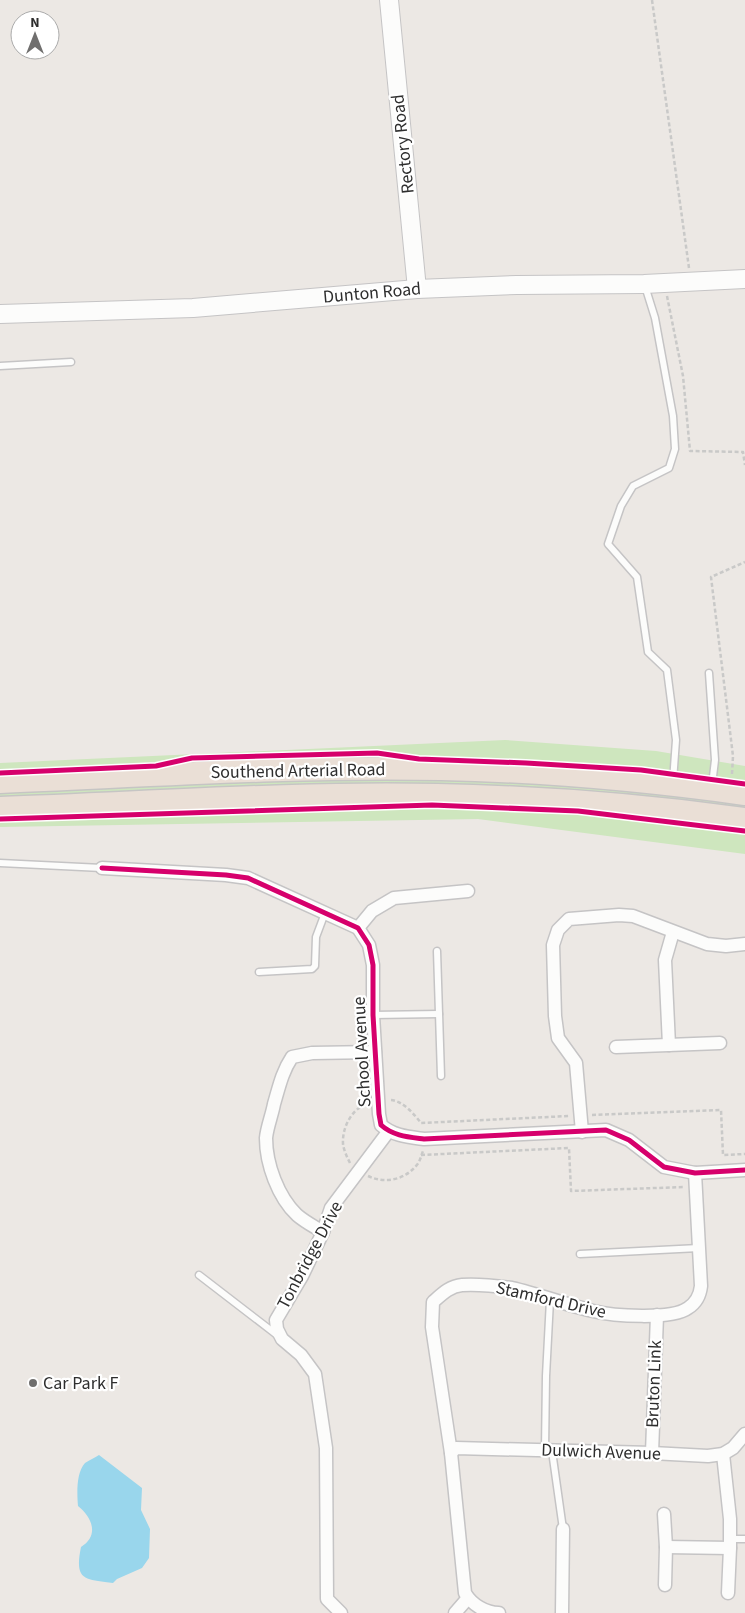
<svg xmlns="http://www.w3.org/2000/svg" width="745" height="1613" viewBox="0 0 745 1613" font-family="'Source Sans 3',sans-serif">
  <style>
    .green { fill: #cee6be }
    .water { fill: #99d6ec }
    .lines { fill: none; stroke-linecap: round; stroke-linejoin: round }
    .lane-casing { stroke: #c5c4c5; stroke-width: 9 }
    .street-casing { stroke: #c5c4c5; stroke-width: 15 }
    .secondary-casing { stroke: #c5c4c5; stroke-width: 20 }
    .highway-casing { stroke: #c6c5c4; stroke-width: 25 }
    .path { stroke: #c9c9c8; stroke-width: 2.5; stroke-dasharray: 4 2.5; stroke-linecap: butt }
    .lane { stroke: #fcfcfb; stroke-width: 6 }
    .street { stroke: #fcfcfb; stroke-width: 12 }
    .secondary { stroke: #fcfcfb; stroke-width: 18 }
    .highway { stroke: #eadfd6; stroke-width: 22 }
    .cycleway-casing { stroke: #fff; stroke-width: 8 }
    .cycleway { stroke: #d6006c; stroke-width: 5 }
    .poi-dot { fill: #706f6e; stroke: #fff; stroke-width: 2 }
    .labels { text-anchor: middle; dominant-baseline: central; stroke-width: 4.5; stroke-linejoin: round; paint-order: stroke }
    .street-label { font-size: 18px; fill: #2e2e2e; stroke: #fff }
    .poi-label { font-size: 18px; fill: #2e2e2e; stroke: #fff; text-anchor: start }
  </style>
  <rect width="100%" height="100%" fill="#ece8e4"/>
  <polygon class="green" points="505,740 656,751 745,766 745,854 478,819 0,827 0,763"/>
  <path class="water" d="M 99,1455 L 142,1488 L 141,1510 L 150,1529 L 149,1558 L 142,1568 L 117,1579 L 113,1583 C 85,1579 74,1581 81,1547 C 99,1536 93,1518 78,1506 C 77,1494 76,1473 85,1463 C 89,1460 95,1458 99,1455 Z"/>
  <g class="lines">
    <defs>
      <g id="lane">
        <polyline points="645,286 655,318 673,416 675,449 669,468 633,486 621,506 608,544 637,577 648,652 667,670 676,740 673,781"/>
        <polyline points="0,366 71,362"/>
        <polyline points="709,673 715,760 712,785"/>
        <polyline points="0,863 102,868"/>
        <polyline points="437,951 441,1076"/>
        <polyline points="259,972 312,969 315,966 316,937 325,913"/>
        <polyline points="373,1015 439,1014"/>
        <polyline points="580,1254 699,1248"/>
        <polyline points="199,1275 277,1335"/>
        <polyline points="545,1450 546,1376 550,1300"/>
        <polyline points="552,1451 563,1529"/>
        <polyline points="730,1539 745,1539"/>
      </g>
      <g id="street">
        <path d="M 102,868 L 226,875 L 248,878 L 358,928 L 369,945 L 373,965 L 373,1015 L 379,1114 L 381,1125 C 393,1136 409,1137 424,1139 L 606,1130 L 629,1140 L 664,1167 L 695,1173 L 745,1170"/>
        <polyline points="358,928 372,911 394,898 468,891"/>
        <polyline points="669,1045 665,960 673,932"/>
        <polyline points="616,1047 720,1043"/>
        <polyline points="582,1132 576,1063 558,1038 555,1016 553,945 558,930 569,919 619,915 633,916 707,944 726,946 745,944"/>
        <path d="M 323,1232 C 315,1227 305,1222 297,1215 C 278,1197 266,1164 266,1138 C 267,1127 272,1115 274,1104 C 279,1087 282,1072 292,1057 L 312,1053 L 375,1052"/>
        <polyline points="451,1453 456,1448 652,1453 708,1456 723,1454 733,1448 745,1434"/>
        <polyline points="652,1453 657,1315"/>
        <polyline points="723,1454 730,1519 730,1548 728,1593"/>
        <polyline points="664,1514 666,1547 665,1585"/>
        <polyline points="666,1547 730,1548"/>
        <polyline points="341,1613 327,1599 326,1448 315,1374 301,1355 282,1339 277,1329 276,1320 302,1276 323,1232 331,1208 388,1132"/>
        <polyline points="455,1613 468,1598"/>
        <path d="M 499,1613 C 486,1613 472,1605 465,1593 L 451,1453 L 432,1327 L 433,1302 C 442,1294 450,1286 462,1285 C 478,1284 497,1286 512,1288 C 539,1294 566,1305 593,1311 C 613,1316 672,1320 688,1308 C 696,1303 700,1295 701,1286 L 695,1173"/>
        <polyline points="562,1613 563,1529"/>
      </g>
      <g id="secondary">
        <polyline points="389,0 417,289"/>
        <polyline points="0,314 193,308 417,289 517,285 644,284 745,279"/>
      </g>
      <g id="highway">
        <path d="M 0,782 C 147,776 294,766 441,769 C 542,771 644,780 745,794"/>
        <path d="M 0,808 C 145,803 291,792 437,795 C 540,797 643,805 745,819"/>
      </g>
    </defs>
    <use href="#lane" class="lane-casing"/>
    <use href="#street" class="street-casing"/>
    <use href="#secondary" class="secondary-casing"/>
    <use href="#highway" class="highway-casing"/>
    <g class="path">
      <polyline points="652,0 689,268"/>
      <polyline points="667,296 683,376 690,451 743,452 745,465"/>
      <polyline points="732,774 733,756 711,577 745,562"/>
      <path d="M 391,1100 C 403,1101 414,1114 421,1123 L 569,1116"/>
      <polyline points="592,1115 721,1110 723,1155 745,1154"/>
      <polyline points="421,1155 569,1148 571,1191 684,1187"/>
      <path d="M 350,1163 C 347,1157 344,1151 343,1144 C 342,1128 351,1110 366,1104"/>
      <path d="M 368,1176 C 385,1184 404,1180 416,1166 C 420,1162 421,1156 423,1151"/>
    </g>
    <use href="#lane" class="lane"/>
    <use href="#street" class="street"/>
    <use href="#secondary" class="secondary"/>
    <use href="#highway" class="highway"/>
    <defs>
      <g id="cycleway">
        <polyline points="0,773 156,766 192,758 377,753 419,759 526,763 641,770 745,784"/>
        <polyline points="0,819 432,805 578,811 745,831"/>
        <path d="M 102,868 L 226,875 L 248,878 L 358,928 L 369,945 L 373,965 L 373,1015 L 379,1114 L 381,1125 C 393,1136 409,1137 424,1139 L 606,1130 L 629,1140 L 664,1167 L 695,1173 L 745,1170"/>
      </g>
    </defs>
    <use href="#cycleway" class="cycleway-casing"/>
    <use href="#cycleway" class="cycleway"/>
  </g>
  <circle class="poi-dot" cx="33" cy="1383" r="5"/>
  <g class="labels">
    <g class="street-label">
      <text transform="translate(403 144) rotate(-96)">Rectory Road</text>
      <text transform="translate(372 293) rotate(-5)">Dunton Road</text>
      <text transform="translate(298 771) rotate(-1)">Southend Arterial Road</text>
      <text transform="translate(362 1052) rotate(-93)">School Avenue</text>
      <text transform="translate(310 1255) rotate(-62)">Tonbridge Drive</text>
      <text transform="translate(551 1300) rotate(13)">Stamford Drive</text>
      <text transform="translate(654 1384) rotate(-88)">Bruton Link</text>
      <text transform="translate(601 1452) rotate(2)">Dulwich Avenue</text>
    </g>
    <g class="poi-label">
      <text x="43" y="1383">Car Park F</text>
    </g>
  </g>
  <g transform="translate(35 35)"><circle r="24" fill="#ffffff" stroke="#ababab"/>
  <path d="M0-4L9 19L0 12L-9 19Z" fill="#706f6e"/>
  <text y="-8" font-size="14" font-weight="bold" text-anchor="middle" fill="#2e2e2e">N</text>
  </g>
</svg>
